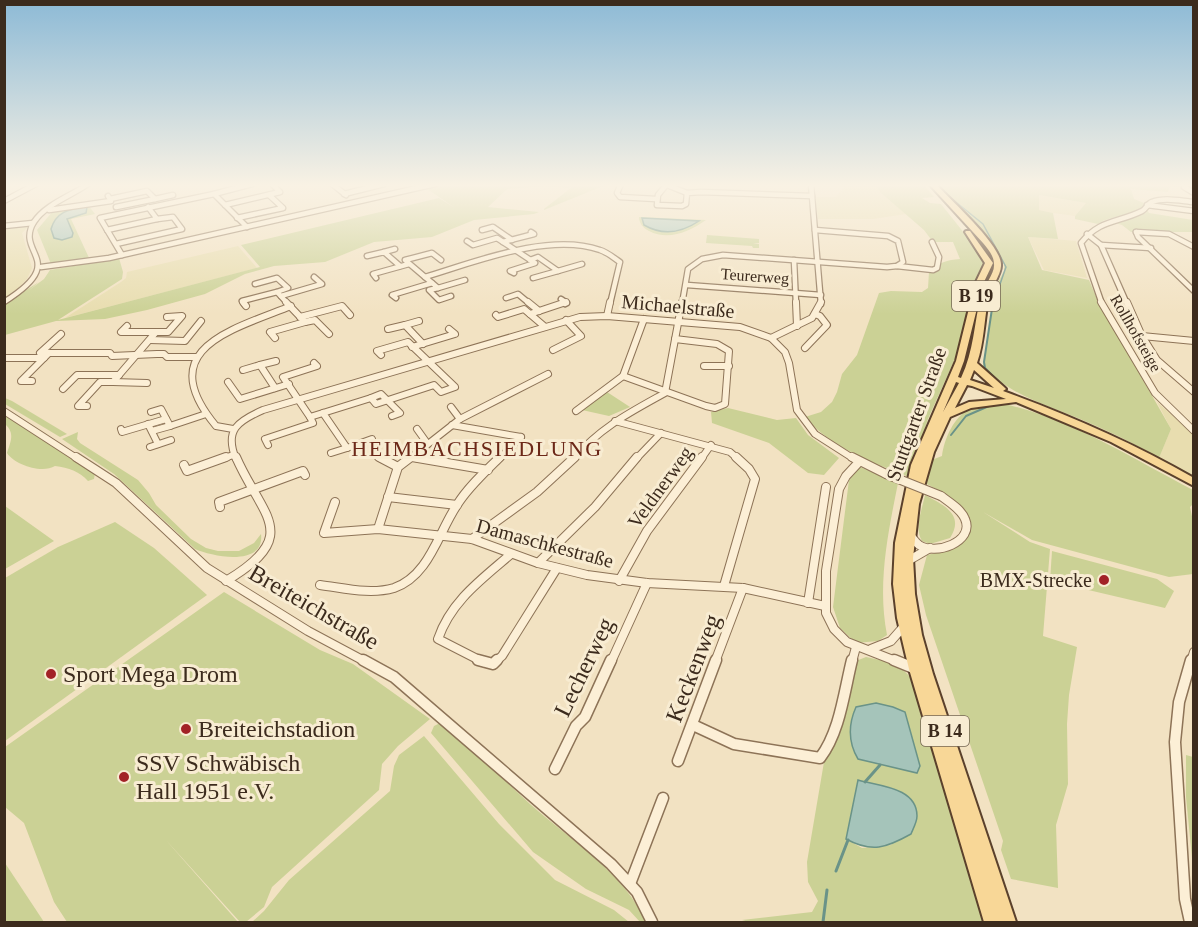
<svg xmlns="http://www.w3.org/2000/svg" width="1198" height="927" viewBox="0 0 1198 927" font-family="'Times New Roman',serif">
  <style>
    .farmland { fill: #e8ddaf }
    .green { fill: #cbd195; fill-rule: evenodd }
    .water { fill: #a5c4ba; stroke: #6a9388; stroke-width: 1.5 }
    .lines { fill: none; stroke-linecap: round; stroke-linejoin: round }
    .stream-far2 { stroke: #6a9388; stroke-width: 1.5 }
    .stream-far1 { stroke: #6a9388; stroke-width: 2 }
    .stream { stroke: #6a9388; stroke-width: 3 }
    .street-far3-casing { stroke: #8d7357; stroke-width: 7 }
    .street-far2-casing { stroke: #8d7357; stroke-width: 8 }
    .street-far1-casing { stroke: #8d7357; stroke-width: 10 }
    .street-casing { stroke: #8d7357; stroke-width: 13 }
    .primary-casing { stroke: #5b412c; stroke-width: 4 }
    .street-far3 { stroke: #fcefd6; stroke-width: 4.5 }
    .street-far2 { stroke: #fcefd6; stroke-width: 6 }
    .street-far1 { stroke: #fcefd6; stroke-width: 8 }
    .street { stroke: #fcefd6; stroke-width: 10 }
    .primary { fill: #f8d797; fill-rule: evenodd }
    .street-bridge-casing { stroke: #8d7357; stroke-width: 10; stroke-linecap: butt }
    .street-bridge { stroke: #fcefd6; stroke-width: 8 }
    .poi-dot { fill: #a22226; stroke: #f8ecd2; stroke-width: 2 }
    .labels { text-anchor: middle; dominant-baseline: central; stroke-width: 6; stroke-linejoin: round; paint-order: stroke }
    .far-street-label { font-size: 16px; fill: #3c2b1d; stroke: #f8ecd2 }
    .shield { fill: #f8ecd2; stroke: #746553; stroke-width: 1.5 }
    .shield-label { font-size: 18px; font-weight: bold; fill: #3c2b1d }
    .street-label { font-size: 20px; fill: #3c2b1d; stroke: #f8ecd2 }
    .poi-label { font-size: 20px; fill: #3c2b1d; stroke: #f8ecd2; text-anchor: end }
    .quarter-label { font-size: 22px; letter-spacing: 1.5px; fill: #6c2818; stroke: #f8ecd2 }
    .near-street-label { font-size: 24px; fill: #3c2b1d; stroke: #f8ecd2 }
    .near-poi-label { font-size: 24px; fill: #3c2b1d; stroke: #f8ecd2; text-anchor: start }
  </style>
  <rect width="100%" height="100%" fill="#f2e2c2"/>
  <g class="farmland">
    <polygon points="847,184 875,184 880,192 906,214 873,219 818,219 815,197 836,197"/>
    <polygon points="1039,195 1086,203 1075,216 1053,213 1039,210"/>
    <polygon points="28,227 22,233 32,268 27,279 15,292 5,298 4,229"/>
    <polygon points="1028,237 1076,241 1087,278 1044,270"/>
    <polygon points="238,246 257,268 65,318 121,282 126,278 127,272"/>
    <polygon points="1157,402 1193,433 1193,479 1159,458 1171,429"/>
  </g>
  <g class="green">
    <polygon points="442,184 573,184 569,188 544,186 507,189 488,207 539,212 534,214 474,220 432,237 374,242 325,262 274,266 245,274 205,294 147,310 105,319 56,321 5,335 5,303 39,282 28,291 44,279 50,270 119,258 123,272 122,279 58,320 260,267 241,245 439,198 455,208 426,188"/>
    <polygon points="576,184 608,184 544,210 544,209"/>
    <path d="M 875,184 L 923,184 L 934,197 L 922,198 L 930,203 L 941,204 L 980,253 L 985,266 L 974,282 L 962,343 L 928,419 L 909,477 C 872,462 831,448 805,417 L 821,412 L 832,402 L 837,392 L 842,374 L 857,355 L 879,293 L 891,291 L 922,292 L 928,288 L 929,272 C 939,262 947,260 960,259 L 953,242 L 933,242 L 924,230 L 880,192 Z"/>
    <path d="M 938,184 L 1178,184 L 1180,187 L 1170,186 L 1168,192 L 1131,189 L 1134,199 L 1144,203 L 1145,206 C 1134,218 1111,214 1098,224 L 1075,219 L 1075,216 L 1086,203 L 1039,195 L 1039,210 L 1053,213 L 1058,239 L 1028,237 L 1042,270 L 1089,280 L 1097,299 L 1171,429 L 1159,458 C 1133,443 1107,430 1080,419 C 1046,405 1008,394 983,366 L 995,288 L 1004,271 L 1004,264 L 976,223 Z"/>
    <polygon points="88,205 95,214 71,219 90,260 51,264 37,230 53,211"/>
    <polygon points="1147,210 1149,213 1193,220 1193,232 1131,232 1122,225 1112,222 1098,230 1111,220 1146,213"/>
    <path d="M 639,217 L 706,220 C 689,232 668,241 649,231 C 643,228 639,223 639,217 Z"/>
    <polygon points="707,235 759,239 759,243 753,243 759,244 759,248 753,248 752,246 706,243"/>
    <polygon points="607,392 630,407 609,416 582,410"/>
    <polygon points="5,398 12,401 67,434 60,437 5,404"/>
    <path d="M 1005,404 C 1075,421 1131,458 1193,490 L 1193,504 L 1190,507 L 1193,521 L 1193,574 L 1169,577 L 1032,540 L 983,512 L 1030,542 L 1050,549 L 1043,636 L 1077,647 L 1069,695 L 1067,724 L 1068,784 L 1056,825 L 1058,888 L 1011,879 L 1001,850 L 1003,841 L 926,615 L 919,585 L 927,555 C 996,540 973,507 925,483 L 929,461 L 942,456 C 944,439 954,416 971,408 C 981,404 994,405 1005,404 Z"/>
    <polygon points="728,408 777,420 796,418 808,435 839,458 824,475 808,473 769,443 712,423 711,412"/>
    <path d="M 4,414 L 95,473 L 94,479 L 88,481 C 79,471 69,468 55,466 C 42,474 15,465 7,453 C 11,441 15,433 5,424 Z"/>
    <path d="M 78,432 L 77,439 L 80,443 L 138,480 L 149,493 L 156,505 L 191,539 L 206,548 L 218,551 L 239,551 L 254,543 L 261,534 C 265,567 213,557 195,549 L 114,474 L 62,439 Z"/>
    <path d="M 860,467 L 898,483 C 888,533 877,584 887,635 L 878,641 L 856,643 L 840,628 L 833,607 L 849,480 Z"/>
    <path d="M 925,495 C 944,505 965,515 950,538 L 930,544 L 922,541 C 914,528 922,510 925,495 Z"/>
    <polygon points="5,506 54,541 5,569"/>
    <polygon points="115,522 154,548 207,595 5,741 5,578 58,547"/>
    <polygon points="1052,551 1157,579 1174,591 1165,608 1050,581"/>
    <polygon points="224,592 320,650 353,664 430,719 398,746 382,764 379,790 272,887 264,907 246,922 240,922 165,839 238,922 67,922 54,902 24,823 5,807 5,747"/>
    <path d="M 866,657 C 885,661 901,663 912,680 L 983,922 L 749,922 L 742,920 L 812,912 L 818,901 L 808,882 L 807,862 L 824,762 L 848,694 L 856,661 ZM 858,781 C 887,788 907,784 917,816 L 891,845 L 862,848 L 846,839 Z"/>
    <path d="M 440,723 L 446,725 C 474,751 502,778 530,804 C 567,837 628,876 645,922 L 640,922 L 629,910 L 586,889 L 533,852 L 431,733 L 434,726 Z"/>
    <polygon points="424,736 499,824 555,880 614,910 629,922 252,922 264,911 289,880 390,791 394,766 399,755"/>
    <polygon points="1186,755 1193,757 1193,858 1192,858 1186,797"/>
    <polygon points="4,863 5,863 44,922 5,922"/>
  </g>
  <g class="water">
    <path d="M 84,207 L 87,207 L 86,213 L 67,219 L 73,233 L 72,237 L 62,240 L 54,238 L 51,229 C 56,212 69,209 84,207 Z"/>
    <path d="M 642,218 L 699,221 C 681,233 663,236 644,225 Z"/>
    <path d="M 876,703 L 893,707 L 905,712 L 920,766 L 917,773 L 858,759 C 848,742 848,725 856,707 Z"/>
    <path d="M 858,780 C 878,786 917,787 917,816 C 917,822 913,829 911,834 C 886,848 872,853 846,839 Z"/>
  </g>
  <g class="lines">
    <polyline class="stream-far2" points="946,194 983,224 1006,267 993,304"/>
    <g class="stream-far1">
      <polyline points="993,302 984,362 985,368 998,381"/>
      <polyline points="951,435 966,416 989,406"/>
    </g>
    <g class="stream">
      <polyline points="865,782 880,765"/>
      <polyline points="836,871 848,840"/>
      <polyline points="823,922 827,890"/>
    </g>
    <defs>
      <g id="street-far3">
        <polyline points="332,184 346,195"/>
        <polyline points="621,184 617,193 620,197 656,199"/>
        <polyline points="667,184 658,195 657,205 682,206 686,204 687,193 701,192 812,196"/>
        <polyline points="811,184 821,304"/>
        <polyline points="667,185 687,193"/>
        <polyline points="1184,187 1194,193"/>
        <polyline points="214,194 252,184"/>
        <polyline points="344,194 384,184"/>
        <polyline points="108,196 110,199 147,191 155,199 116,207"/>
        <polyline points="155,199 173,195"/>
        <polyline points="4,201 36,184"/>
        <polyline points="225,205 280,192 272,184"/>
        <polyline points="1147,205 1194,211"/>
        <polyline points="49,210 111,201"/>
        <polyline points="237,218 283,208 269,195"/>
        <polyline points="4,226 33,223"/>
        <polyline points="107,230 157,219 148,207"/>
        <polyline points="482,230 493,227 512,240"/>
        <polyline points="1136,232 1138,237 1194,291"/>
        <polyline points="1136,232 1169,234 1194,247"/>
        <polyline points="1087,234 1101,245 1127,304"/>
        <polyline points="467,241 473,245 497,238 535,263 510,271 514,273"/>
        <polyline points="503,242 534,234 531,232"/>
        <polyline points="116,244 182,229 173,217 157,219"/>
        <polyline points="1101,245 1151,248"/>
        <polyline points="384,252 395,249"/>
        <polyline points="122,255 100,218 214,194 247,227"/>
        <polyline points="367,256 384,252 400,266"/>
        <path d="M 441,260 L 432,253 L 405,260 L 425,277 C 475,262 549,232 600,250 C 607,252 614,258 620,262 L 610,304"/>
        <polyline points="530,260 538,257 558,271 582,264"/>
        <polyline points="794,260 796,304"/>
        <polyline points="897,266 933,270 937,268 939,257 932,242"/>
        <polyline points="41,267 109,258 435,184"/>
        <polyline points="425,277 438,288 429,290 439,300 451,296"/>
        <polyline points="376,278 373,274 409,264"/>
        <polyline points="533,278 558,271"/>
        <polyline points="255,284 277,278 288,288 277,292"/>
        <polyline points="687,285 821,295"/>
        <polyline points="438,288 465,280"/>
        <polyline points="281,296 322,284 314,277"/>
        <polyline points="396,298 392,295 432,283"/>
        <polyline points="506,298 518,294 530,304"/>
        <polyline points="561,299 567,303 565,304"/>
        <path d="M 4,302 C 71,260 14,254 34,222 C 46,204 71,196 88,184"/>
        <polyline points="244,304 242,301 277,292 288,304"/>
        <polyline points="682,304 688,269 702,259 723,255 887,267 897,266 903,262 898,241 888,236 815,230"/>
        <path d="M 1102,304 L 1081,243 C 1100,219 1118,223 1142,211 C 1146,209 1148,203 1152,202 C 1164,197 1181,201 1194,202"/>
      </g>
      <g id="street-far2">
        <polyline points="243,302 246,306"/>
        <polyline points="286,302 305,322 315,320 329,334"/>
        <polyline points="528,302 539,311"/>
        <polyline points="796,302 797,326"/>
        <polyline points="1101,302 1155,393 1194,431"/>
        <polyline points="1127,302 1142,336 1157,360 1194,392"/>
        <polyline points="530,314 566,302"/>
        <polyline points="496,315 498,317 524,309 544,326"/>
        <polyline points="607,316 610,302"/>
        <polyline points="300,317 342,306 350,315"/>
        <polyline points="405,325 419,321"/>
        <polyline points="127,326 121,332 156,332"/>
        <polyline points="388,329 405,325 423,344"/>
        <polyline points="61,334 40,353 110,353 112,356 157,354 164,354 167,357 197,357"/>
        <polyline points="1142,336 1194,341"/>
        <polyline points="275,338 270,332 305,322"/>
        <polyline points="771,338 812,318 821,302"/>
        <polyline points="150,340 185,341 201,321"/>
        <polyline points="412,347 455,334 449,329"/>
        <polyline points="805,348 827,325 820,316 815,314"/>
        <polyline points="553,350 581,336 566,320"/>
        <polyline points="4,358 44,358 49,353"/>
        <polyline points="704,366 729,366"/>
        <polyline points="243,370 260,365"/>
        <polyline points="623,376 706,406 715,408 725,404 729,351 717,344 675,339"/>
        <polyline points="32,381 21,381 44,358"/>
        <polyline points="113,382 147,383"/>
        <polyline points="228,382 240,399 289,384"/>
        <polyline points="275,388 260,365 276,361"/>
        <polyline points="63,389 77,375 119,375"/>
        <polyline points="371,398 381,394 400,413 392,416"/>
        <polyline points="87,406 78,406 100,382 113,382 156,332 168,332 182,316 167,317"/>
        <polyline points="451,407 460,419"/>
        <polyline points="4,411 78,459"/>
        <polyline points="576,411 623,376 644,319"/>
        <polyline points="151,412 161,409 170,426 206,414"/>
        <polyline points="323,413 347,448 331,453"/>
        <polyline points="310,417 283,377 317,366 314,363"/>
        <polyline points="615,421 730,452 738,459"/>
        <polyline points="148,424 158,444"/>
        <polyline points="452,425 521,437"/>
        <polyline points="121,429 122,432 166,419"/>
        <path d="M 233,429 L 216,426 C 152,349 231,330 291,306"/>
        <polyline points="417,429 427,443"/>
        <polyline points="152,431 170,426"/>
        <polyline points="268,445 265,439 313,423 310,417 371,398 376,404 434,385 441,392 455,387 408,342 377,351 381,355"/>
        <polyline points="150,447 171,440"/>
        <polyline points="347,448 372,439"/>
        <polyline points="378,457 382,459"/>
        <polyline points="410,457 421,459"/>
        <polyline points="222,459 233,455"/>
        <path d="M 236,459 C 224,430 238,421 263,410 L 580,317 L 607,316 L 740,327 L 771,338 L 785,352 L 789,363 L 797,410 L 815,434 L 854,459"/>
        <polyline points="409,459 460,419 548,374"/>
        <polyline points="499,459 521,437"/>
        <path d="M 573,459 C 601,427 629,413 665,393 L 682,302"/>
        <polyline points="636,459 661,433"/>
        <polyline points="701,459 711,445"/>
      </g>
      <g id="street-far1">
        <polyline points="76,457 116,483 207,568 308,631 366,662"/>
        <polyline points="379,457 398,467"/>
        <polyline points="412,457 488,470"/>
        <polyline points="852,457 886,474"/>
        <polyline points="859,462 846,476 839,489 826,571 826,613 834,629 847,642 898,662"/>
        <polyline points="184,465 187,471 226,457"/>
        <polyline points="388,497 457,505"/>
        <polyline points="335,502 324,533 378,529 472,539 538,563 587,575 647,583 743,588 825,606"/>
        <polyline points="220,507 219,502 303,471 305,475"/>
        <polyline points="378,529 398,467 411,457"/>
        <path d="M 909,534 C 912,537 915,542 919,545 C 935,556 975,542 965,519 C 961,509 949,502 941,496"/>
        <polyline points="472,539 537,492 575,457"/>
        <polyline points="906,562 930,548"/>
        <polyline points="538,563 595,507 637,457"/>
        <path d="M 226,581 C 303,535 262,517 236,457"/>
        <polyline points="619,581 647,531 702,457"/>
        <path d="M 320,585 C 344,588 370,595 394,588 C 429,576 438,533 457,505 C 468,487 485,472 500,457"/>
        <polyline points="724,586 755,479 749,469 736,457"/>
        <polyline points="808,603 826,487"/>
        <polyline points="871,649 891,641 905,625"/>
        <path d="M 483,662 L 438,639 C 451,601 482,579 511,554"/>
        <polyline points="495,662 502,656 557,568"/>
        <polyline points="611,662 647,583"/>
        <polyline points="715,662 743,588"/>
        <polyline points="852,662 856,647"/>
        <polyline points="1191,662 1194,652"/>
      </g>
      <g id="street">
        <polyline points="363,660 394,677 611,864 637,892 652,922"/>
        <polyline points="478,660 493,664 497,660"/>
        <polyline points="894,660 916,669"/>
        <path d="M 693,725 L 734,744 L 820,758 C 840,732 844,692 852,660"/>
        <polyline points="678,761 716,660"/>
        <polyline points="555,769 576,726 585,717 611,660"/>
        <polyline points="630,884 663,798"/>
        <polyline points="1190,922 1185,899 1175,742 1179,702 1191,660"/>
      </g>
      <path id="primary" d="M 929,184 L 936,184 C 950,200 1003,246 1001,266 C 1001,275 990,289 988,300 C 984,321 984,343 977,363 L 1004,387 L 1006,389 L 1003,391 C 1069,415 1133,443 1194,478 L 1194,486 L 1111,442 L 1016,402 L 971,408 L 950,417 L 934,452 L 919,504 L 913,558 L 915,594 L 922,635 L 933,674 L 1016,922 L 984,922 L 909,669 L 897,618 L 893,584 L 895,543 L 911,465 L 956,361 L 975,284 L 985,263 L 965,232 L 966,231 L 970,231 L 993,263 L 983,284 L 964,361 L 958,377 L 961,378 C 974,351 974,323 981,295 C 984,285 995,274 994,264 C 994,256 988,249 983,243 ZM 974,370 L 994,388 L 970,380 ZM 956,382 L 959,383 L 943,412 ZM 967,385 L 972,386 L 1006,399 L 969,402 L 955,408 Z"/>
    </defs>
    <use href="#street-far3" class="street-far3-casing"/>
    <use href="#street-far2" class="street-far2-casing"/>
    <use href="#street-far1" class="street-far1-casing"/>
    <use href="#street" class="street-casing"/>
    <use href="#primary" class="primary-casing"/>
    <use href="#street-far3" class="street-far3"/>
    <use href="#street-far2" class="street-far2"/>
    <use href="#street-far1" class="street-far1"/>
    <use href="#street" class="street"/>
    <use href="#primary" class="primary"/>
    <defs>
      <polyline id="street-bridge" points="886,474 941,496"/>
    </defs>
    <use href="#street-bridge" class="street-bridge-casing"/>
    <use href="#street-bridge" class="street-bridge"/>
  </g>
  <linearGradient id="sky" x2="0" y2="1"><stop stop-color="#8dbad6"/><stop offset="0.59" stop-color="#f9f2e4"/><stop offset="1" stop-color="#f9f2e4" stop-opacity="0"/></linearGradient>
  <rect width="1198" height="314" fill="url(#sky)"/>
  <g class="poi-dot">
    <circle cx="1104" cy="580" r="6"/>
    <circle cx="51" cy="674" r="6"/>
    <circle cx="186" cy="729" r="6"/>
    <circle cx="124" cy="777" r="6"/>
  </g>
  <g class="labels">
    <g class="far-street-label">
      <text transform="translate(755 276) rotate(4)">Teurerweg</text>
      <text transform="translate(1136 333) rotate(60)">Rollhofsteige</text>
    </g>
    <g class="shield">
      <rect x="952" y="281" width="48" height="30" rx="4.5"/>
      <rect x="921" y="716" width="48" height="30" rx="4.5"/>
    </g>
    <g class="shield-label">
      <text x="976" y="296">B 19</text>
      <text x="945" y="731">B 14</text>
    </g>
    <g class="street-label">
      <text transform="translate(678 306) rotate(5)">Michaelstraße</text>
      <text transform="translate(916 414) rotate(-70)">Stuttgarter Straße</text>
      <text transform="translate(660 487) rotate(-54)">Veldnerweg</text>
      <text transform="translate(545 543) rotate(15)">Damaschkestraße</text>
    </g>
    <g class="poi-label">
      <text x="1092" y="580">BMX-Strecke</text>
    </g>
    <g class="quarter-label">
      <text x="477" y="448">HEIMBACHSIEDLUNG</text>
    </g>
    <g class="near-street-label">
      <text transform="translate(314 607) rotate(30)">Breiteichstraße</text>
      <text transform="translate(584 667) rotate(-64)">Lecherweg</text>
      <text transform="translate(693 668) rotate(-69)">Keckenweg</text>
    </g>
    <g class="near-poi-label">
      <text x="63" y="674">Sport Mega Drom</text>
      <text x="198" y="729">Breiteichstadion</text>
      <text x="136" y="763">SSV Schwäbisch<tspan x="136" dy="28">Hall 1951 e.V.</tspan></text>
    </g>
  </g>
  <rect width="1198" height="927" fill="none" stroke="#3c2b1d" stroke-width="12"/>
</svg>
